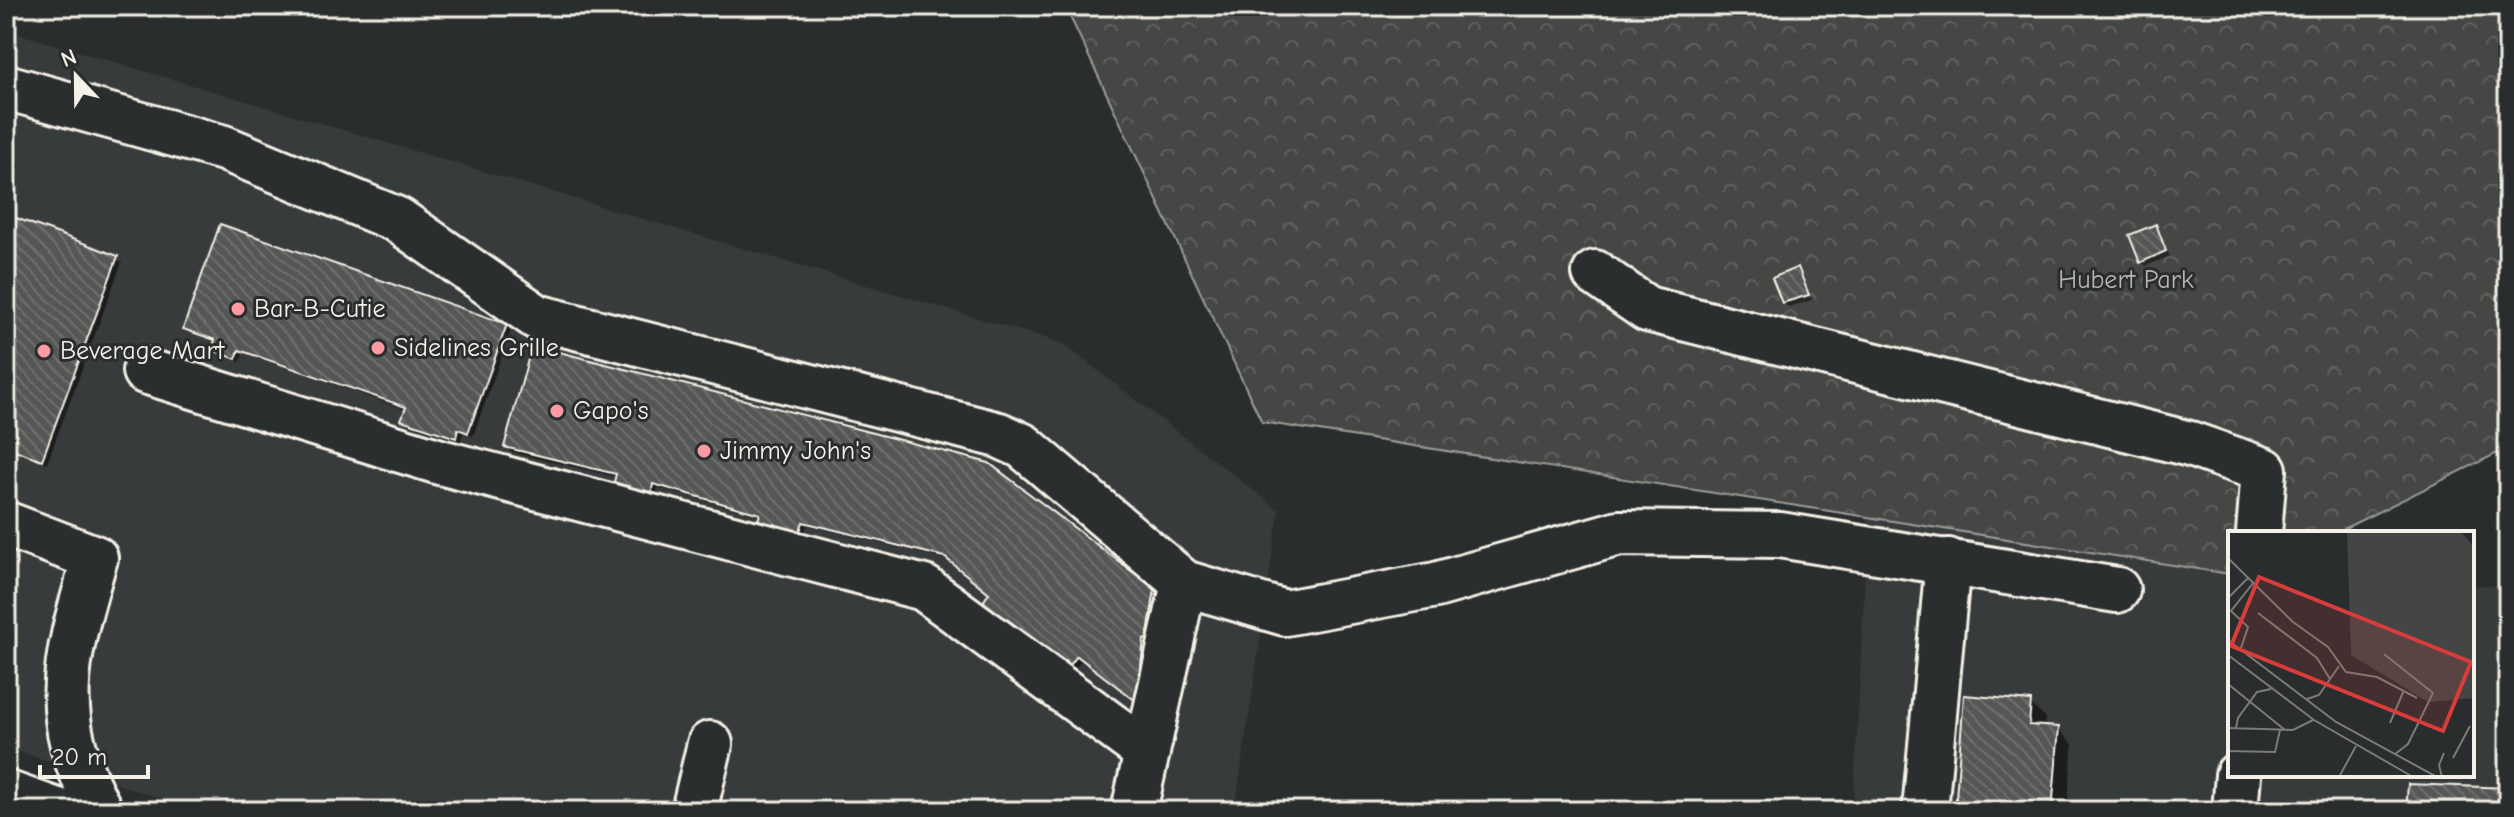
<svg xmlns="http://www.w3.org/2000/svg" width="2514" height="817" viewBox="0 0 2514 817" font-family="'Comic Neue',sans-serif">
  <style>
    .built { fill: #373a3a }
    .park { fill: url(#park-crowns); stroke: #9c9c96; stroke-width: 2 }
    .shadow { fill: #0007 }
    .building { fill: url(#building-back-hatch); stroke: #f4f1e8; stroke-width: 2 }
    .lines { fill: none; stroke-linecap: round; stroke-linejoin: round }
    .minor-casing { stroke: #f4f1e8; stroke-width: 50 }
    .major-casing { stroke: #f4f1e8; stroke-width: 50 }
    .minor { stroke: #2a2d2e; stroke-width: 44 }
    .major { stroke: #2a2d2e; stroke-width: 44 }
    .poi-dot { fill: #ff9aa2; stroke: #2a2d2e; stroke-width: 3 }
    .labels { text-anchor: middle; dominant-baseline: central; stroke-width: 6; stroke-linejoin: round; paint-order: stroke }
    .park-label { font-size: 26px; fill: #b6b5af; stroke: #2a2d2e }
    .poi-label { font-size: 26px; fill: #f4f1e8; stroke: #2a2d2e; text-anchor: start }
    .inset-road { fill: none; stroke: #7b7b78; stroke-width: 2 }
    .view { fill: #d93c3b; fill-opacity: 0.15; stroke: #d93c3b; stroke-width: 4 }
    .inset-edge { fill: none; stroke: #f4f1e8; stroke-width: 4 }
  </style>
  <defs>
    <pattern id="park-crowns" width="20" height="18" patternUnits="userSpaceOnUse" patternTransform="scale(2)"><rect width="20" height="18" fill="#444645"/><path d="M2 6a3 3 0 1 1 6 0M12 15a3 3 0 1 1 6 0" fill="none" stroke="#606160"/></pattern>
    <pattern id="building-back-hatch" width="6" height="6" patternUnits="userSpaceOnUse" patternTransform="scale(2)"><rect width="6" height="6" fill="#555756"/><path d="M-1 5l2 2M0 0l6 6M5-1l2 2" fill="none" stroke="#6e706e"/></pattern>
  </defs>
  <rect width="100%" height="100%" fill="#2a2d2e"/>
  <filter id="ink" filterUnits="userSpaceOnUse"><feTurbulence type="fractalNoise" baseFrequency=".0125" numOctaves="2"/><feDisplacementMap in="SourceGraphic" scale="16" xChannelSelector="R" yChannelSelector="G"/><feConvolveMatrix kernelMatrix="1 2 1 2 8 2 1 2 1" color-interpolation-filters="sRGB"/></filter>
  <g filter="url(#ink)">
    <g class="built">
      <polygon points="6,30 1062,343 1279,510 1235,811 198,811 6,747"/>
      <polygon points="1868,517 2230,574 2230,775 2472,775 2472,585 2508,586 2508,811 1853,811"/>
    </g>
    <polygon class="park" points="1065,6 2508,6 2508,448 2335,533 2230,533 2230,574 1262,422"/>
    <g class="shadow">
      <polygon points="9,218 122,262 47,463 6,448"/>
      <polygon points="2155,226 2170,256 2146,266 2142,262"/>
      <polygon points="1797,270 1812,300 1788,307 1783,302"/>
      <polygon points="506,325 511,330 473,436 463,433 460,442 408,424 404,420 407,410 244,353 240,362 219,354 214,350 217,343 185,328"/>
      <polygon points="506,447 1154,590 1159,595 1151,643 1148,641 1141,704 1083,659 1075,668 990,606 991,593 951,561 807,525 804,537 761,516 658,488 656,498 621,486 616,482 617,477 511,452"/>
      <polygon points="2030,703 2045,718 2044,728 2058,729 2073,744 2067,811 1957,811"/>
    </g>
    <g class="building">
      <polygon points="8,215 118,256 42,460 6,447"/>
      <polygon points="220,224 507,324 468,433 458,429 456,438 401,420 406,407 239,350 236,359 212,350 215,340 183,329"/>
      <polygon points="2156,224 2166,251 2140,263 2129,235"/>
      <polygon points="1798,267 1809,295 1782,303 1772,278"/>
      <polygon points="532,345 989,463 1155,589 1147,640 1144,639 1137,702 1077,656 1070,665 983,602 989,593 944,557 803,522 799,534 757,524 760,514 653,484 651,495 614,482 616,474 504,447"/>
      <polygon points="1964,695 2031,701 2029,725 2059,727 2052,811 1955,811"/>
      <polygon points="2408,784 2508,788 2508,811 2406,811"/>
    </g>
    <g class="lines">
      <defs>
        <g id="minor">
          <polyline points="6,87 224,148 398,220 537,317 999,435 1023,446 1184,583 1285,613 1436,585 1619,533 1780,535 2117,590"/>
          <polyline points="1595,273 1647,309 2190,444 2264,470 2259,533"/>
          <polyline points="145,371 440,462 924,588 1147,752"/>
          <path d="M 6,524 L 95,558 C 66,658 47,713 100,811"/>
          <polyline points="694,811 710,744"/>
          <polyline points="1134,811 1184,583"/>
          <polyline points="1925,811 1948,561"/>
          <polyline points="2235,811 2238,775"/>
        </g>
        <polyline id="major" points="6,793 57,811"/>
      </defs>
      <use href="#minor" class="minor-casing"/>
      <use href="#major" class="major-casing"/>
      <use href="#minor" class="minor"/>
      <use href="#major" class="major"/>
    </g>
  </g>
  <g class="poi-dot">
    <circle cx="238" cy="309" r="8"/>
    <circle cx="378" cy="348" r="8"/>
    <circle cx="44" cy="351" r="8"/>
    <circle cx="557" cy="411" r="8"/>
    <circle cx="704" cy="451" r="8"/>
  </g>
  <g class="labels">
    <g class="park-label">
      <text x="2126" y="280">Hubert Park</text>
    </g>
    <g class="poi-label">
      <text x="254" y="309">Bar-B-Cutie</text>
      <text x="394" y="348">Sidelines Grille</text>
      <text x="60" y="351">Beverage Mart</text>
      <text x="573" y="411">Gapo's</text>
      <text x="720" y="451">Jimmy John's</text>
    </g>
  </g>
  <g transform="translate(2228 531)">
    <rect width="246" height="246" fill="#2a2d2e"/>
    <path d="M 119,0 L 232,0 L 246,16 L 246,167 L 200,171 L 123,124 Z" fill="#444645"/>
    <path class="inset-road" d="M 0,27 L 65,91 L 100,116 L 118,141 L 149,146 L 189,167M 0,67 L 21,46M 30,82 L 89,127 L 102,148M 0,109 L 108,191 L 209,246M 12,120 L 20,96 L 3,80 L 26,51M 156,123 L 205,162 L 180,213 L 167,223M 0,124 L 86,189 L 185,246M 0,153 L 57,199M 79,168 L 91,164 L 111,135M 162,192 L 176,159M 0,197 L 65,199 L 85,189M 8,197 L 10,187 L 29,161 L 43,158M 0,220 L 47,221 L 52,199M 225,227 L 242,195M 111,246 L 128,215M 214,246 L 211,234 L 216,222"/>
    <path class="view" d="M 31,46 L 243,131 L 215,200 L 3,115 Z"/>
    <rect width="246" height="246" class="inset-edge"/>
  </g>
  <rect width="2514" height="817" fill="none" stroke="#2a2d2e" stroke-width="32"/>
  <rect x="16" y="16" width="2482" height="785" fill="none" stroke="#f4f1e8" stroke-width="3" filter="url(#ink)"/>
  <g transform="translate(76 76) rotate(338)" stroke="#2a2d2e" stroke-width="6" paint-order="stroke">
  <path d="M0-6L14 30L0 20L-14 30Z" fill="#f4f1e8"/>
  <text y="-12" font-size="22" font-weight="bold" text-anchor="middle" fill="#f4f1e8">N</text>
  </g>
  <path d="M40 765v12h108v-12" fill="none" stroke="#f4f1e8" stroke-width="4"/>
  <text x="52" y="765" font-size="24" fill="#f4f1e8" stroke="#2a2d2e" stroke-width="6" paint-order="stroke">20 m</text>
</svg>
